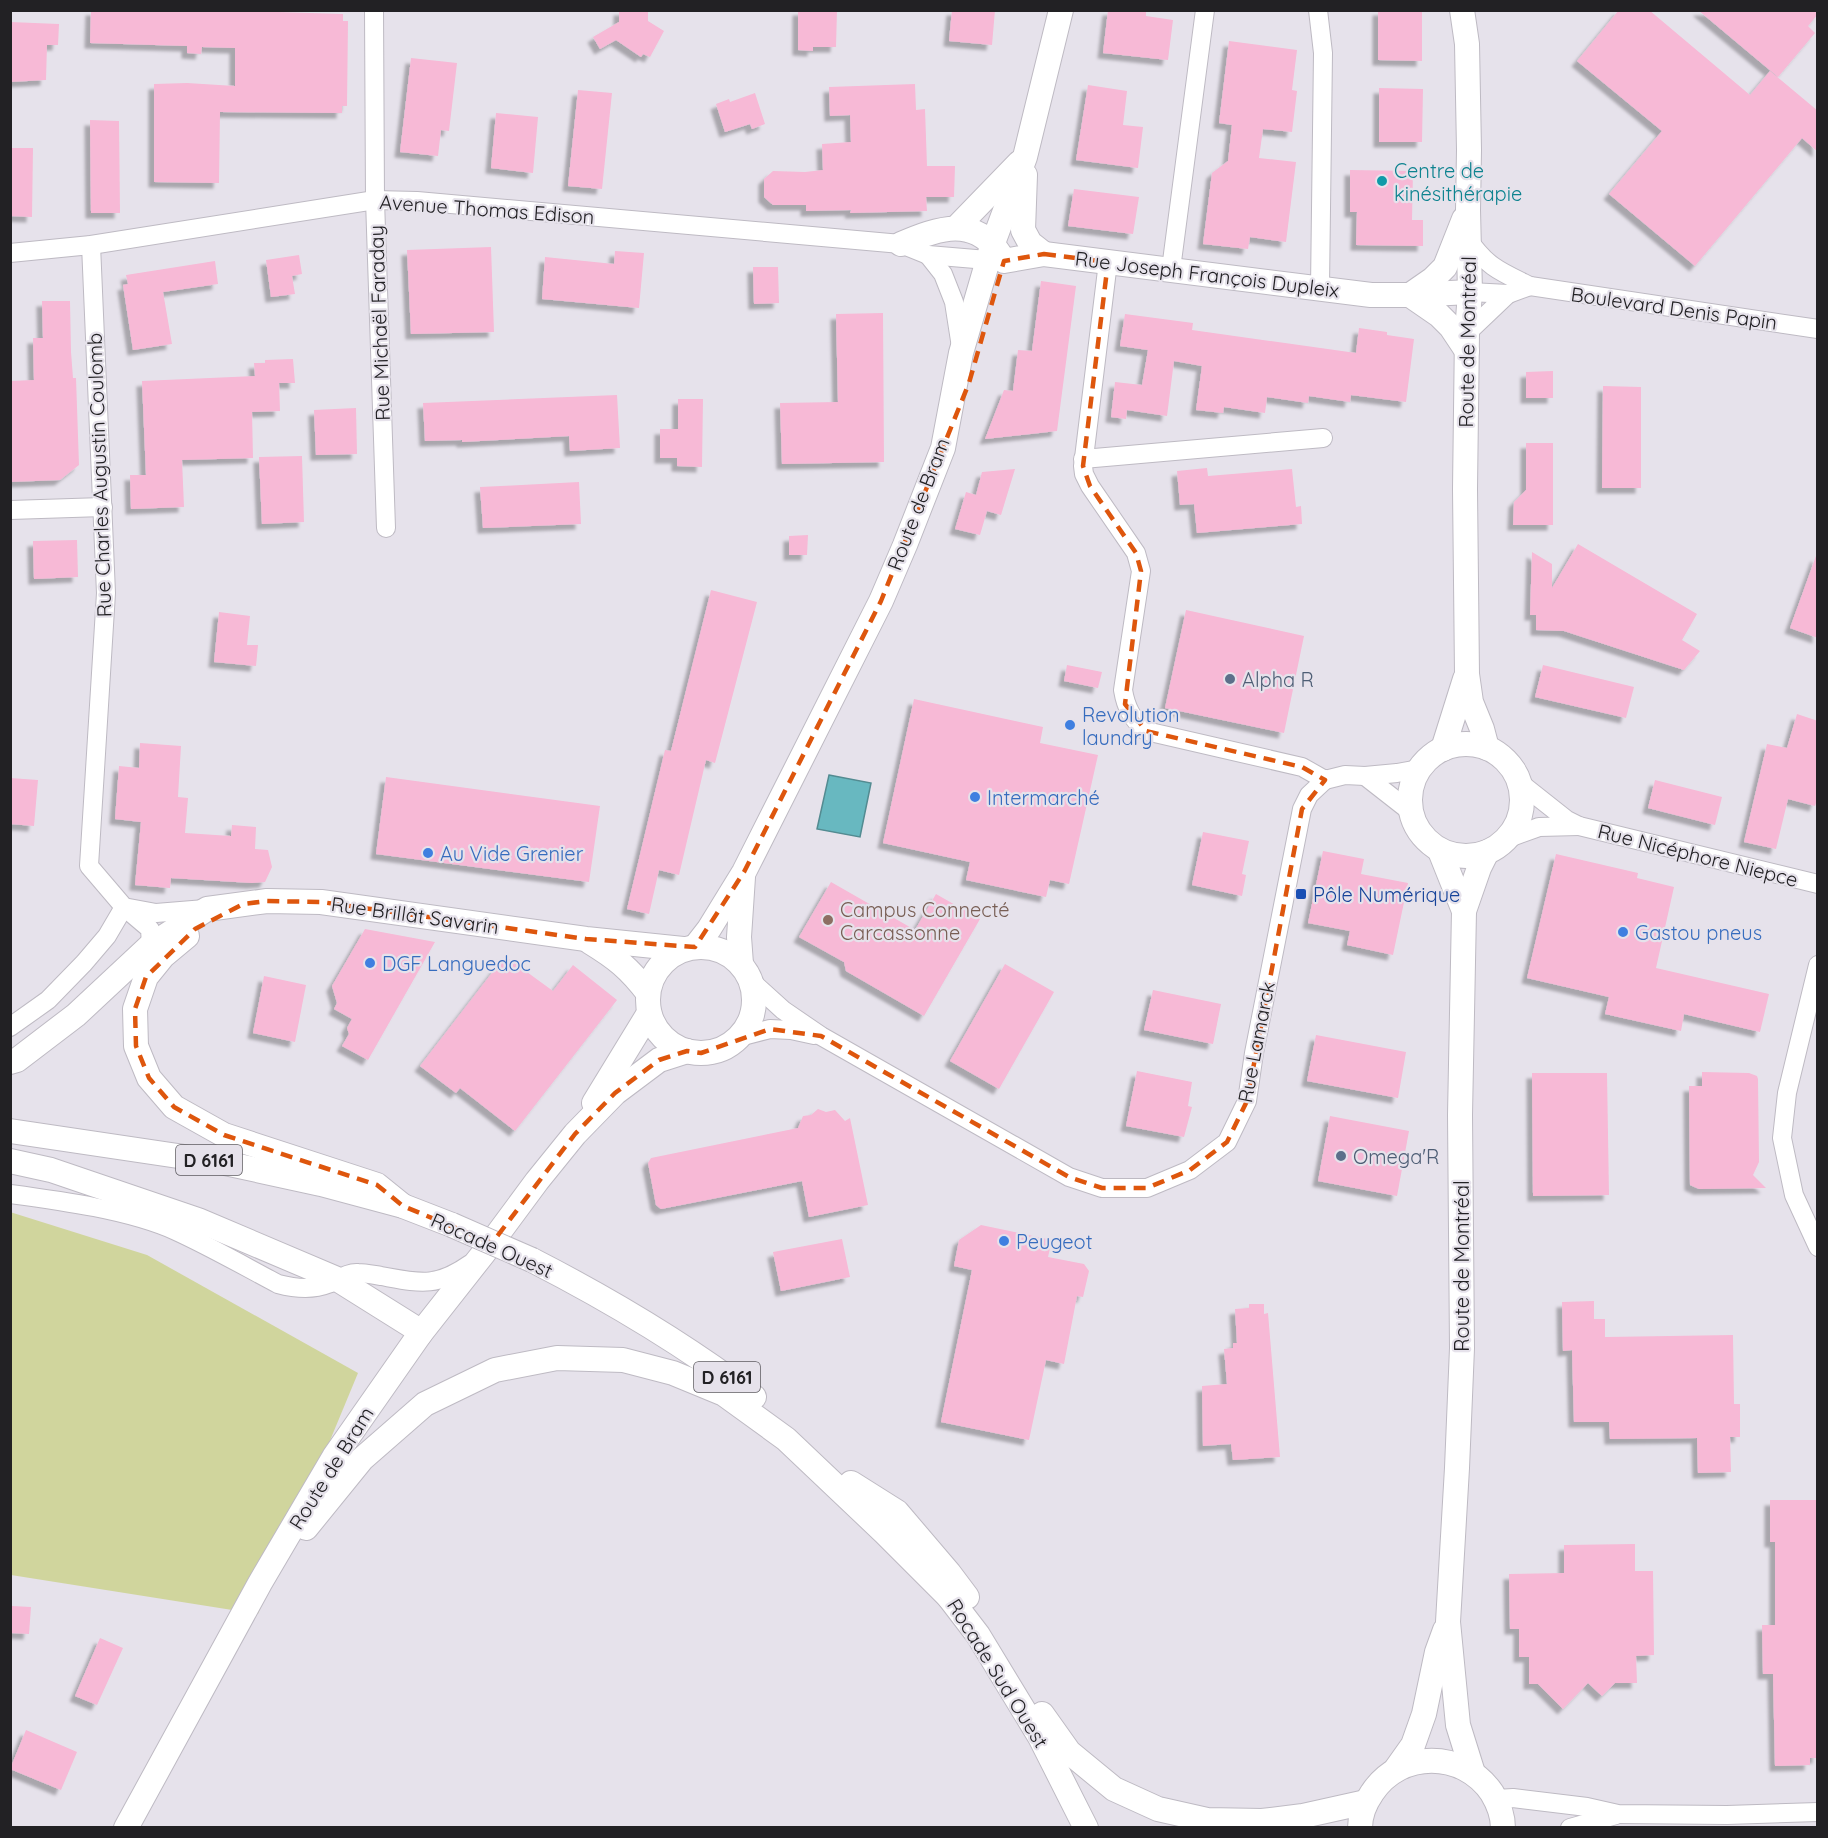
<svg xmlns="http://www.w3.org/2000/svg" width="1828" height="1838" viewBox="0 0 1828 1838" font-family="Quicksand,sans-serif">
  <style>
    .green { fill: #d0d59d }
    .water { fill: #68b8c0; stroke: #538b91; stroke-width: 1.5 }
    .building { fill: #f7b9d6; filter: url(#shadow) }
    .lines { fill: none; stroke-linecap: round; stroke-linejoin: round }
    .minor-casing { stroke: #bebac3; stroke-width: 20 }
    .major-casing { stroke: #bebac3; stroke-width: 26 }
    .minor { stroke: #fff; stroke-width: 18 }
    .major { stroke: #fff; stroke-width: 24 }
    .major-bridge-casing { stroke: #bebac3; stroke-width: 26; stroke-linecap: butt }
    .major-bridge { stroke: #fff; stroke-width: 24 }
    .marked { fill: none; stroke: #de560d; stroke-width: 4.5; stroke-dasharray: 12 8; stroke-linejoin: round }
    .culture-dot { fill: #0f9aa8; stroke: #e6e2eb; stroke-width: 2 }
    .service-dot { fill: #5c6f8a; stroke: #e6e2eb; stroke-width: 2 }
    .shop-dot { fill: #3f7fe0; stroke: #e6e2eb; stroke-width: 2 }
    .transit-dot { fill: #1a4fb4; stroke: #e6e2eb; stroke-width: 2 }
    .education-dot { fill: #8d6e63; stroke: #e6e2eb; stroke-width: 2 }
    .labels { text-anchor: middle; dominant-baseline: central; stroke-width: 4.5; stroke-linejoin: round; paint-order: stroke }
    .shield { fill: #e6e2eb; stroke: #5d5b60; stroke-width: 1.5 }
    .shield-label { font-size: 18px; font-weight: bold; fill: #222124 }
    .culture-label { font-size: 20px; fill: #0d838f; stroke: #e6e2eb; text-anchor: start }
    .street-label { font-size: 20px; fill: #222124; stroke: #e6e2eb }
    .service-label { font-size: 20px; fill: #4e5e75; stroke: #e6e2eb; text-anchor: start }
    .shop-label { font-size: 20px; fill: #366cbe; stroke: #e6e2eb; text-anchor: start }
    .transit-label { font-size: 20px; fill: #164399; stroke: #e6e2eb; text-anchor: start }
    .education-label { font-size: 20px; fill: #785e54; stroke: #e6e2eb; text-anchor: start }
  </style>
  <defs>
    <filter id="shadow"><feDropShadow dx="-5.5" dy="5.5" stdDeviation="1.5" flood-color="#0004"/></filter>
  </defs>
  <rect width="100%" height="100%" fill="#e6e2eb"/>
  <polygon class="green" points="10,1212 147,1255 358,1373 258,1614 11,1575"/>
  <polygon class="water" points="829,775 871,783 860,837 817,829"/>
  <g class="building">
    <polygon points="91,10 216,10 343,14 343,21 348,21 347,106 342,106 342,113 220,112 219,183 154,182 154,84 187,83 235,86 235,48 202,47 201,54 187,53 187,46 90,43"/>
    <polygon points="619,10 648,10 648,21 664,31 650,57 643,54 641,57 616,40 600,49 593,37 619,22"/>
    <polygon points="798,10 837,10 836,47 813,47 813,51 798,50"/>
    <polygon points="952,10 995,10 992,45 949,41"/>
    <polygon points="1108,10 1146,10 1146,16 1173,20 1168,60 1103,53"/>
    <polygon points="1378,10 1422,10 1422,61 1378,60"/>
    <polygon points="1619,10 1649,10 1750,95 1770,71 1818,111 1818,152 1802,138 1695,266 1609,194 1662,131 1577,61"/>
    <polygon points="1698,10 1818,10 1818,14 1808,26 1815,33 1778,77"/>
    <polygon points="10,22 59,24 58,45 47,45 46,80 10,82"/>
    <polygon points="1229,41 1297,50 1292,90 1297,91 1292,132 1263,129 1259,158 1296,162 1286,242 1250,237 1248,249 1203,244 1212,173 1228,161 1232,125 1219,123"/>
    <polygon points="411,58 457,63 449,131 441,130 438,156 400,152"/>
    <polygon points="915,84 916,110 925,109 927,166 955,166 954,197 926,197 927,211 850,213 851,210 806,211 806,205 773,205 764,197 764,179 773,171 805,172 823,170 822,144 851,142 850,115 830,116 829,87"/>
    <polygon points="1088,85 1127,91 1123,125 1143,127 1138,168 1076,160"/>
    <polygon points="1379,88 1423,89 1422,142 1379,142"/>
    <polygon points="578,90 612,93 602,189 568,186"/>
    <polygon points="755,93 765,124 752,129 750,124 725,132 716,104 729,99 730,102"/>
    <polygon points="496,113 538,117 533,173 491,168"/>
    <polygon points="90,120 119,121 120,213 91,213"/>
    <polygon points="10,148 33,148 32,217 10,216"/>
    <polygon points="1350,170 1413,171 1412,220 1423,220 1423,246 1356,245 1357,212 1350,212"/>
    <polygon points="1074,189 1139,197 1133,234 1068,226"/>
    <polygon points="491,247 494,332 411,334 407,250"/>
    <polygon points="615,251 644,253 639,308 542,299 545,257 614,264"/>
    <polygon points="299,255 302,274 292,276 295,294 271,297 266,260"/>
    <polygon points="215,261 218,284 163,292 172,344 133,350 123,285 128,284 126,275"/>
    <polygon points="753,267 778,267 779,303 754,304"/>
    <polygon points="1041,281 1076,286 1057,431 985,439 1004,390 1013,391 1018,350 1032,351"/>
    <polygon points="42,301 70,301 71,352 73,378 76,378 79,465 60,480 10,482 10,381 34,380 33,338 43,338"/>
    <polygon points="883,313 884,462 782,464 780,403 838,402 836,314"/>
    <polygon points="1125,314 1193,323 1192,330 1356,353 1359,328 1387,332 1387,335 1414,339 1406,402 1351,395 1350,402 1309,396 1308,403 1267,397 1265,413 1224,407 1223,413 1196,410 1202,366 1174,361 1167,416 1127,410 1126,419 1111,417 1115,382 1142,385 1148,350 1120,346"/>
    <polygon points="293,359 295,383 279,383 280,411 252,412 253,458 182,460 184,507 131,509 130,475 146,475 142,381 255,376 254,363 265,363 265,360"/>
    <polygon points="1553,371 1553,398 1526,398 1526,372"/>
    <polygon points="1603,386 1641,387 1641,488 1602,488"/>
    <polygon points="617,395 620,448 570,451 569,436 462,442 462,440 425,441 423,403"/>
    <polygon points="678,399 703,399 702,467 677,466 677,458 660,458 660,429 678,429"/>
    <polygon points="356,408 357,454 316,455 314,410"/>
    <polygon points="1526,443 1553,443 1553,525 1513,525 1514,502 1526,490"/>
    <polygon points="302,456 304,522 262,524 259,457"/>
    <polygon points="1207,468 1208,476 1292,469 1296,507 1301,506 1302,524 1197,533 1194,504 1180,505 1177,471"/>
    <polygon points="1015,469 1001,515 987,511 980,535 955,529 966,492 976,495 982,472"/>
    <polygon points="579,482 581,524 483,528 480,487"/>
    <polygon points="808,535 807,555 789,555 789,536"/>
    <polygon points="77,540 78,577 34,579 33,541"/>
    <polygon points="1578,544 1697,614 1682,640 1700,651 1684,670 1564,631 1536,630 1536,615 1530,615 1532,552 1552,564 1552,588"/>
    <polygon points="1816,556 1818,557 1818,638 1790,628"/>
    <polygon points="711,590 757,602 715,763 706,760 679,875 659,870 649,914 627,909 665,750 671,751"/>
    <polygon points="1186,610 1304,636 1284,733 1165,708"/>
    <polygon points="219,612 250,616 247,645 258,645 256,666 214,662"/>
    <polygon points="1067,665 1102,672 1098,688 1064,681"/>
    <polygon points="1543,665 1634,687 1626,718 1535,697"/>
    <polygon points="914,699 1043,727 1040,743 1098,755 1069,884 1050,880 1046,897 966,880 970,862 883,843"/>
    <polygon points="1797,714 1818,721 1818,797 1815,806 1788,799 1776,849 1744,842 1767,744 1787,748"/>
    <polygon points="140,743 181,746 178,797 188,798 185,833 231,836 232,825 256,827 255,849 268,850 272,867 265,882 252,883 171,878 170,888 135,885 141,822 115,819 119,766 139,768"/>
    <polygon points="386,777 600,806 589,882 376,854"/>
    <polygon points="10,778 38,780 34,826 10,824"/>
    <polygon points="1655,780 1722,797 1715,825 1648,808"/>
    <polygon points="1203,832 1249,841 1242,874 1246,875 1242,896 1192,885"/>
    <polygon points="1323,851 1364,859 1361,874 1408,883 1393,955 1347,945 1350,931 1308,923"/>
    <polygon points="1556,854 1638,873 1637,878 1674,887 1656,968 1769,994 1760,1032 1684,1014 1681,1031 1605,1014 1609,997 1527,978"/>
    <polygon points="831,882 915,930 936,894 980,919 924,1016 846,971 844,962 799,937"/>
    <polygon points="365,929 435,942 368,1060 342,1046 349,1034 347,1028 352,1019 334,1009 337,1003 332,986"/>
    <polygon points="505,956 553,991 573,965 617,1000 515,1131 460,1088 456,1093 420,1066"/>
    <polygon points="1005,964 1054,992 999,1089 950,1061"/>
    <polygon points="264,976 306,985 295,1042 253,1033"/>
    <polygon points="1153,990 1221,1004 1213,1044 1144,1030"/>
    <polygon points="1316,1035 1406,1052 1398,1098 1307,1081"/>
    <polygon points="1137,1071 1192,1082 1188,1106 1192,1107 1184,1137 1126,1126"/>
    <polygon points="1702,1072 1749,1073 1757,1076 1758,1079 1759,1162 1753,1175 1766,1188 1699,1189 1690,1185 1689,1086 1702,1086"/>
    <polygon points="1532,1073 1607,1073 1609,1195 1533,1196"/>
    <polygon points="818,1109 826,1112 835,1110 845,1121 850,1118 868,1205 809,1217 802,1181 661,1209 656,1205 648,1163 651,1158 798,1128 803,1116 811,1115"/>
    <polygon points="1330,1116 1409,1131 1397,1196 1318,1181"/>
    <polygon points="981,1225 1052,1240 1048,1257 1084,1264 1089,1271 1083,1297 1077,1296 1064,1364 1046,1360 1029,1440 941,1422 972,1270 954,1266 959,1240"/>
    <polygon points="842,1239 850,1277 781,1291 773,1252"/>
    <polygon points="1594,1301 1594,1319 1605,1319 1605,1337 1733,1335 1734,1404 1740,1404 1740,1437 1730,1437 1731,1472 1698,1473 1697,1438 1610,1439 1609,1422 1574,1422 1572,1350 1563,1351 1562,1302"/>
    <polygon points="1249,1304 1264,1304 1264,1314 1268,1313 1280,1457 1233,1460 1231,1444 1203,1446 1202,1386 1227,1384 1224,1349 1233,1348 1233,1343 1237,1343 1235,1309 1249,1308"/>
    <polygon points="1770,1500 1818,1500 1818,1758 1810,1758 1810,1765 1775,1766 1773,1674 1763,1674 1762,1625 1775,1625 1775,1542 1770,1542"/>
    <polygon points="1635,1544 1635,1571 1653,1571 1654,1655 1636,1656 1637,1683 1615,1683 1602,1696 1588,1683 1563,1709 1538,1684 1529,1684 1529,1657 1519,1657 1519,1629 1510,1629 1509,1574 1564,1573 1564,1545"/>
    <polygon points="12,1606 31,1607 29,1634 11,1633"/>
    <polygon points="100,1638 123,1648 97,1705 75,1696"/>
    <polygon points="26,1730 77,1752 61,1790 10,1769"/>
  </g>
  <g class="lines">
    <defs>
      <g id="minor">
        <polyline points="374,10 375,200 386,528"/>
        <polyline points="1318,10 1323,53 1320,287"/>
        <path d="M 1468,239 C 1487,267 1501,272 1530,286 L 1818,329"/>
        <polyline points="91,245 106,593 89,866 124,907 150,929 151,945"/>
        <polyline points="10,253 91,245 375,200 417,201 901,244 928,255 999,261"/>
        <polyline points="928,255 943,274 954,302 961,347"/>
        <path d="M 1108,262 L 1083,466 L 1084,474 L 1090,486 L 1136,553 L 1141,571 L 1123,690 C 1126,708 1132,719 1146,731 L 1302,767 L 1325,780 L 1345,775 L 1365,776 L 1397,773 L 1419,769"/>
        <polyline points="1171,269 1205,10"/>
        <polyline points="1470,292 1508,294 1530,286"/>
        <polyline points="1467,333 1508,294"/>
        <polyline points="1083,459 1323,438"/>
        <polyline points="10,510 103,507"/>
        <polyline points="1365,776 1411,812"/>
        <polyline points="1519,782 1567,820 1579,826 1818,884"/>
        <polyline points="1506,839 1539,827 1579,826"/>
        <polyline points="129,908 156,913 205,909"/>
        <polyline points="1818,965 1787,1093 1782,1138 1794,1195 1818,1247"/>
        <polyline points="750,980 783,1010 821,1036 1069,1177 1102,1188 1147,1188 1190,1170 1227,1142 1247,1101 1254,1053 1302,809 1309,795 1325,780"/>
        <polyline points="10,1027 48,1000 84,963 107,936 124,907"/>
        <polyline points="739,1037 770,1029 791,1030 814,1035"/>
        <path d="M 10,1194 C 62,1201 129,1210 176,1231 C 211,1247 244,1266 278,1284 C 293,1288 313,1290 328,1284 C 338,1281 347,1272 358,1273 C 366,1273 374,1275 381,1276 C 420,1283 436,1288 470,1264"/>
        <polyline points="1496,1799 1513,1798 1587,1807 1618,1814 1727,1815 1818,1812"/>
        <polyline points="1570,1828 1616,1815"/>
      </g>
      <g id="major">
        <polyline points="1462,10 1467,44 1469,150 1468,210 1470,292 1467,333 1465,489 1467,674 1471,702 1482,729 1487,748"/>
        <polyline points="1025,175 1023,230 1030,243 1044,254"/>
        <polyline points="957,227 1019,163"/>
        <path d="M 901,244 C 938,228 975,215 1001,256"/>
        <polyline points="1004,261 1044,254 1371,295 1410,295 1470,292"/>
        <polyline points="1410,295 1433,279 1445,267 1464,219"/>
        <polyline points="1410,295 1439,315 1451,327 1467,351"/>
        <circle cx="1466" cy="800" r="56"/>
        <polyline points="1443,749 1465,679"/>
        <polyline points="1440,851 1464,911"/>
        <polyline points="187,936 163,956 146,977 135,1009 136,1046 149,1078 174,1107 224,1135 377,1185 403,1206"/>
        <path d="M 590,942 C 616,958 629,968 648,993"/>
        <circle cx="701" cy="1000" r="53"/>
        <polyline points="695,947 709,929 744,872 881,601 905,545 943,448 961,353 993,243 1025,157 1061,10"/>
        <polyline points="741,964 739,937 743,877"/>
        <polyline points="10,1062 17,1060 76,1015 151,945 207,909 267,901 321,902 586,939 683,949"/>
        <polyline points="594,1103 649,1013"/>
        <polyline points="10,1131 225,1163 321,1184 403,1206 452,1225"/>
        <polyline points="10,1161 51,1170 198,1220 337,1279 412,1326 420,1334"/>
        <path d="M 532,1260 C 610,1300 684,1344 754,1397"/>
        <polyline points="851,1483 897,1512 949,1573 967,1597"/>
        <polyline points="306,1528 362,1459 425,1404 495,1370 557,1358 623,1360 673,1373 724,1394 786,1439 884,1532 952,1600"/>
        <polyline points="942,1588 978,1635 1040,1737 1086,1828"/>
        <polyline points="1042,1714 1069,1752 1114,1789 1158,1809 1207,1820 1262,1821 1303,1816 1366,1802"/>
        <polyline points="1396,1769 1413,1745 1424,1714 1437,1652 1445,1630"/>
        <polyline points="1473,1773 1458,1725 1448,1622 1457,1468 1462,1348 1460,1115 1464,911 1479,868 1487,852"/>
        <polyline points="126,1828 260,1583 334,1457 420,1334 483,1254 537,1181 575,1134 615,1093 659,1060 687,1051"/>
        <path d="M 1360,1828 C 1360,1815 1365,1803 1372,1793 C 1400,1750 1463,1750 1492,1793 C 1498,1803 1503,1816 1503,1828"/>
      </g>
    </defs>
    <use href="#minor" class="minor-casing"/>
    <use href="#major" class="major-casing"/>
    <use href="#minor" class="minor"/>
    <use href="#major" class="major"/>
    <defs>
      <polyline id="major-bridge" points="452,1225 532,1260"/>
    </defs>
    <use href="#major-bridge" class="major-bridge-casing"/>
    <use href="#major-bridge" class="major-bridge"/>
  </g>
  <path class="marked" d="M 1044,254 L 1108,262 L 1083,466 L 1090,486 L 1136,553 L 1141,571 L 1125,704 L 1146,731 L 1302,767 L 1325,780 L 1302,809 L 1247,1101 L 1227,1142 L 1190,1170 L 1147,1188 L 1102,1188 L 1069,1177 L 821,1036 L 770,1029 L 701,1053 L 687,1051 L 659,1060 L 615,1093 L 575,1134 L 492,1243 L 403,1206 L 377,1185 L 224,1135 L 174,1107 L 149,1078 L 136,1046 L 135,1009 L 146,977 L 195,929 L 243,904 L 267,901 L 321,902 L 586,939 L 695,947 L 744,872 L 881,601 L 969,383 L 1004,261 Z"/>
  <circle class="culture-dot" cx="1382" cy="181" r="6"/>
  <g class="service-dot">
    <circle cx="1230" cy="679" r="6"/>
    <circle cx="1341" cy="1156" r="6"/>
  </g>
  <g class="shop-dot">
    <circle cx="1070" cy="725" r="6"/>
    <circle cx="975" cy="797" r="6"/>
    <circle cx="428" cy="853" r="6"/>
    <circle cx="1623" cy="932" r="6"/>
    <circle cx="370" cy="963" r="6"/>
    <circle cx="1004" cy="1241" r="6"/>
  </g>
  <rect class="transit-dot" x="1295" y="888" width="12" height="12" rx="3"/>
  <circle class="education-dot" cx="828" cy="920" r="6"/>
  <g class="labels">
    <g class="shield">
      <rect x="176" y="1145" width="66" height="30" rx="4.5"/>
      <rect x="694" y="1362" width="66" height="30" rx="4.5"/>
    </g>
    <g class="shield-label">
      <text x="209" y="1160">D 6161</text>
      <text x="727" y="1377">D 6161</text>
    </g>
    <g class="culture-label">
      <text x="1394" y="170">Centre de<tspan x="1394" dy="23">kinésithérapie</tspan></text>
    </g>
    <g class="street-label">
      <text transform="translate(487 209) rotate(4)">Avenue Thomas Edison</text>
      <text transform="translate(1207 274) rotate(7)">Rue Joseph François Dupleix</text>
      <text transform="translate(1674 308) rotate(8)">Boulevard Denis Papin</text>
      <text transform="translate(379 323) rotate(-92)">Rue Michaël Faraday</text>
      <text transform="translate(1467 342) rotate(-89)">Route de Montréal</text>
      <text transform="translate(99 475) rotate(-92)">Rue Charles Augustin Coulomb</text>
      <text transform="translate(918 504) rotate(-69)">Route de Bram</text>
      <text transform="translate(1698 855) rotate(14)">Rue Nicéphore Niepce</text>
      <text transform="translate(415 915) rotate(8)">Rue Brillât Savarin</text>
      <text transform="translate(1256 1042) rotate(-79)">Rue Lamarck</text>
      <text transform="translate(492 1245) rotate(24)">Rocade Ouest</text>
      <text transform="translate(1461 1266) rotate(-90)">Route de Montréal</text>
      <text transform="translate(331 1468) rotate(-58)">Route de Bram</text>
      <text transform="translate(998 1673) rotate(58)">Rocade Sud Ouest</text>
    </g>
    <g class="service-label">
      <text x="1242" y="679">Alpha R</text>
      <text x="1353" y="1156">Omega'R</text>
    </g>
    <g class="shop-label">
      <text x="1082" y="714">Revolution<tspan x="1082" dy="23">laundry</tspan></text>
      <text x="987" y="797">Intermarché</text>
      <text x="440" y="853">Au Vide Grenier</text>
      <text x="1635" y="932">Gastou pneus</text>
      <text x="382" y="963">DGF Languedoc</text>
      <text x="1016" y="1241">Peugeot</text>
    </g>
    <g class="transit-label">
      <text x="1313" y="894">Pôle Numérique</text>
    </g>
    <g class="education-label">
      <text x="840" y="909">Campus Connecté<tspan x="840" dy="23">Carcassonne</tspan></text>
    </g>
  </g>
  <rect width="1828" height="1838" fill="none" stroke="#222124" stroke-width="24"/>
</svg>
